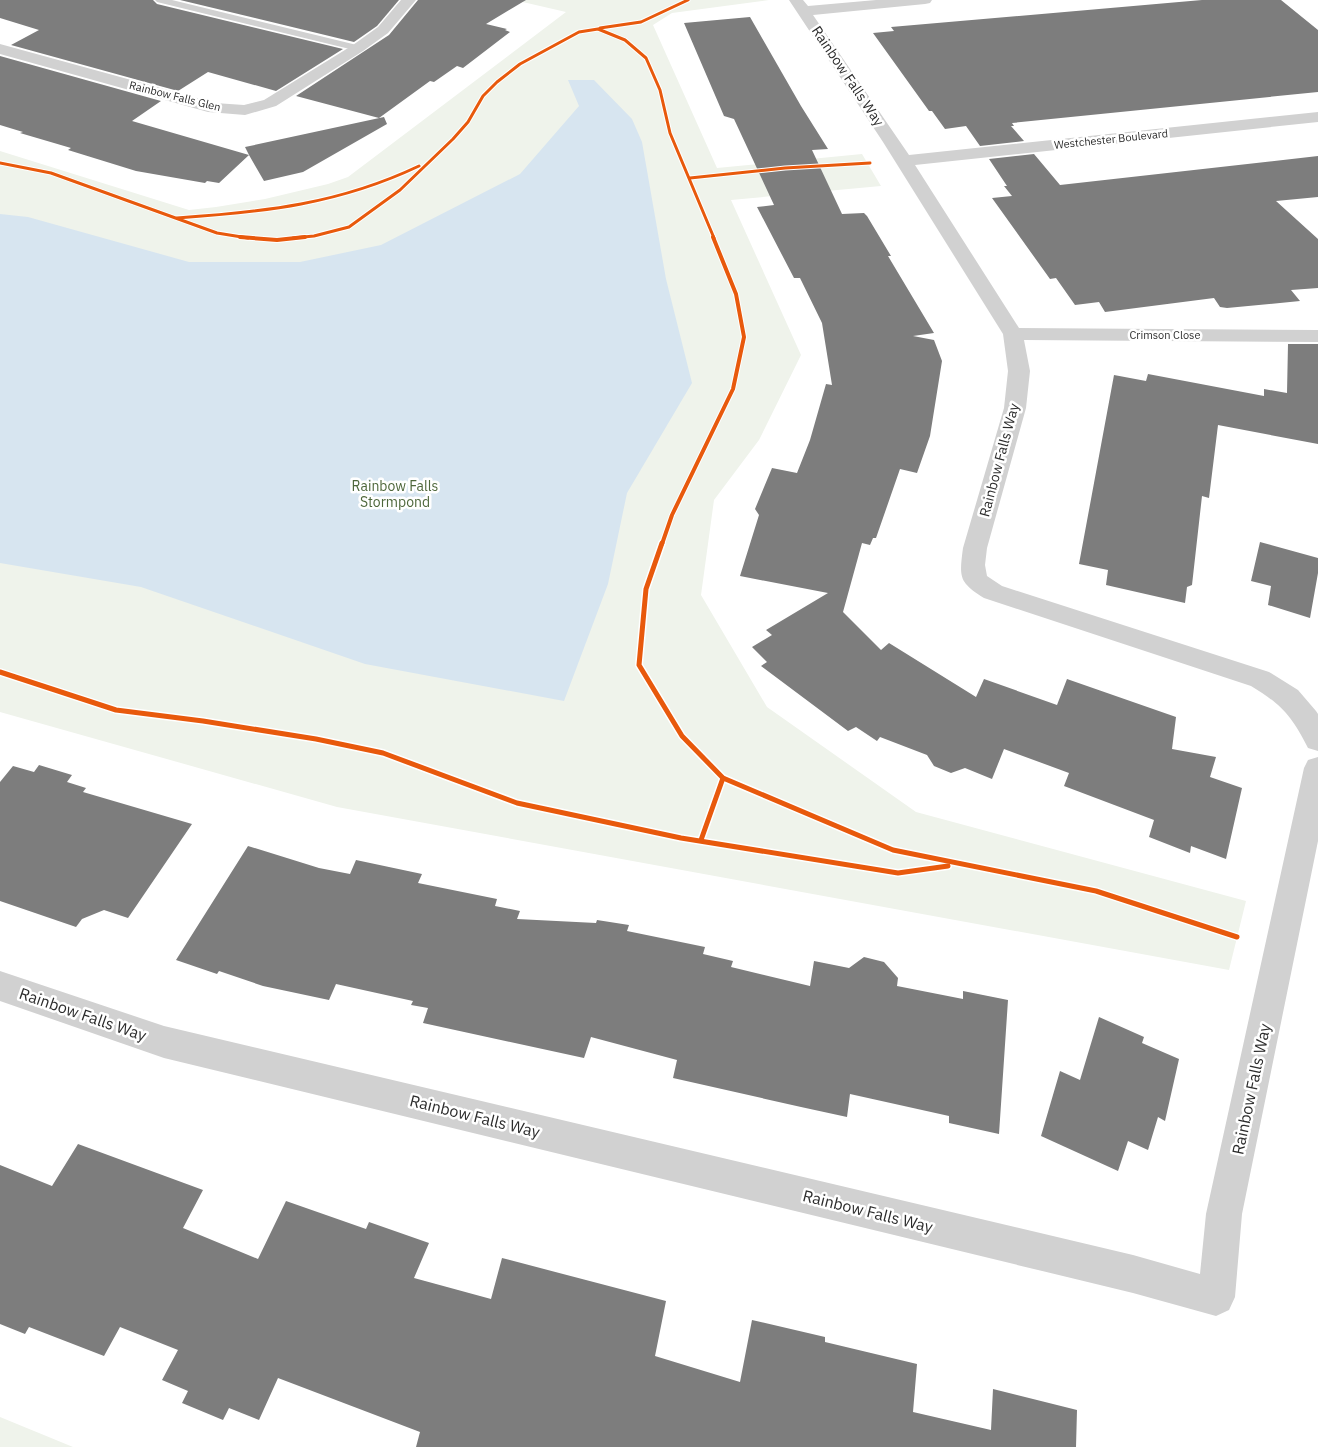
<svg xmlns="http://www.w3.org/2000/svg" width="1318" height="1447" viewBox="0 0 1318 1447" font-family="'IBM Plex Sans',sans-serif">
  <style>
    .green { fill: #eff3eb }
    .water { fill: #d7e5f0 }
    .building { fill: #7d7d7d }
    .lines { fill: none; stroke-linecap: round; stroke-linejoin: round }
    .lane { fill: #d1d1d1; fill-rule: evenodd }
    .street { fill: #d1d1d1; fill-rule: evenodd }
    .cycleway-far2-casing { stroke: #fff; stroke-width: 5 }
    .cycleway-far1-casing { stroke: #fff; stroke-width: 6 }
    .cycleway-casing { stroke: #fff; stroke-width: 8 }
    .cycleway-far2 { stroke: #e8590c; stroke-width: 3 }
    .cycleway-far1 { stroke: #e8590c; stroke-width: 4 }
    .cycleway { stroke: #e8590c; stroke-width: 5 }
    .labels { text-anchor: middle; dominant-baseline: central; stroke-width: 5; stroke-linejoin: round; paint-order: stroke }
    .far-street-label { font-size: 11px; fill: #2c2c2c; stroke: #fff }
    .street-label { font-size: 14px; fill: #2c2c2c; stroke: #fff }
    .park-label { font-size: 14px; fill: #4e673b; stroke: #fff }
    .near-street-label { font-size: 16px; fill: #2c2c2c; stroke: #fff }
  </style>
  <rect width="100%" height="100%" fill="#fff"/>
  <g class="green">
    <polygon points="514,0 769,0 672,13 653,25 717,168 862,154 881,186 731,200 801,355 759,440 714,500 701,595 767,707 916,812 1246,901 1229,970 337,807 0,712 0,151 189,210 216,207 265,199 328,184 348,177 566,12"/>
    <polygon points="0,1417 73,1447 0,1447"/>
  </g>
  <polygon class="water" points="568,80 594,80 632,119 642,142 666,279 692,383 627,493 608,584 564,701 365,664 141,587 0,563 0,214 28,217 189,262 300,262 381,245 520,174 579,106"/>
  <g class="building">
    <polygon points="0,0 153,0 157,4 343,49 276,91 208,72 178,91 11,45 39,30 0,18"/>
    <polygon points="180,0 399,0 377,26 354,42"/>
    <polygon points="418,0 526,0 486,24 507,29 505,30 510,32 463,68 457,66 434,82 430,81 379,118 296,96 389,35"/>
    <polygon points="1202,0 1281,0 1318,30 1318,92 1012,123 1014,126 1011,126 1024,141 980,146 966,126 945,129 932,111 929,111 873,33 894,31 891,27"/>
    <polygon points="750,17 801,106 828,149 812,150 842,214 864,213 867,216 891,256 888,256 934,333 913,336 934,340 942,361 930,436 917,473 900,469 876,538 873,538 870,545 862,543 843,612 881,650 889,643 976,697 984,679 1057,705 1067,679 1176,717 1172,749 1216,757 1210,777 1242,788 1226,859 1191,846 1190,853 1149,837 1154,820 1064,786 1069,773 1004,749 992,779 965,768 951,773 934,766 927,755 880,737 877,741 856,727 848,731 761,666 767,662 752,647 772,635 766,630 828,593 740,576 759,515 755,509 772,468 797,473 810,440 826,384 832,385 822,323 800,278 794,278 757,207 774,205 734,119 724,116 684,23"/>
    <polygon points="0,56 161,101 132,121 249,155 245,147 384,117 387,124 303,172 264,181 249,155 219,183 207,181 205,183 136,171 68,150 71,148 20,133 23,132 0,125"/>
    <polygon points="1034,154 1060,185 1318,156 1318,197 1276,201 1318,239 1318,288 1291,290 1300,301 1227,308 1220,307 1214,298 1105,312 1099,302 1075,305 1056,278 1050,279 992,198 1012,196 1004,186 1007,186 989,159"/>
    <polygon points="1288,344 1318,344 1318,444 1218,425 1209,498 1202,496 1192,585 1187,587 1185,603 1106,585 1108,570 1079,564 1114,375 1146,381 1148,374 1264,396 1264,389 1287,393"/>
    <polygon points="1260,542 1318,558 1318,573 1310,618 1268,605 1271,586 1251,581"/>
    <polygon points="39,765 72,775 67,782 86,788 83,792 192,824 128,918 104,910 82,919 76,927 0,901 0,782 13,766 34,772"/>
    <polygon points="248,846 319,868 350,874 356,860 422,874 418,883 497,899 495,906 520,911 517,919 596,923 597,920 629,925 627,931 705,947 703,954 733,961 731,967 810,986 814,961 849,968 864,957 884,962 898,978 897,986 963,999 963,991 1008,1000 999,1134 949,1123 949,1116 850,1094 847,1117 801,1107 673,1078 677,1060 591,1037 584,1058 423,1023 428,1008 411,1005 413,1001 336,984 329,1000 263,986 219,971 217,974 176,960"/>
    <polygon points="1099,1017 1144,1037 1142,1043 1179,1059 1165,1121 1158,1117 1148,1150 1128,1141 1118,1171 1041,1136 1060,1071 1080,1080"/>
    <polygon points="78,1144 203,1190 183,1228 258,1259 286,1201 366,1229 369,1222 429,1243 414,1278 491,1299 502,1258 666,1301 655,1356 740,1382 752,1320 825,1337 825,1342 917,1364 913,1412 991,1430 993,1389 1077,1410 1076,1447 416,1447 420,1432 278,1378 259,1420 229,1408 223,1420 182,1403 188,1391 162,1380 178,1350 120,1327 104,1356 29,1327 25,1334 0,1324 0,1165 52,1186"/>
  </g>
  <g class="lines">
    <polygon class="lane" points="155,0 172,0 361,46 363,48 358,51 157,2"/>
    <g class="street">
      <polygon points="401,0 416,0 388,33 363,51 276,106 245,115 208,112 0,54 0,44 215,103 244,105 264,100 353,45 378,27"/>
      <path d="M 789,0 L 803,0 L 808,6 L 876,0 L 932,0 L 930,3 L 925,4 L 813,15 L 909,155 L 1318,112 L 1318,122 L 915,165 L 1019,328 L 1318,330 L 1318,342 L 1024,340 L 1030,371 L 1026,408 L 987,548 L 985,565 L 987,576 L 1002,586 L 1269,672 L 1298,690 L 1316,711 L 1318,714 L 1318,751 L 1308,748 C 1291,715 1282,705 1251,686 L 984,598 C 959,582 959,578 963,548 L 1004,408 L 1008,371 L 1003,334 L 883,142 Z"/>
      <polygon points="1318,757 1318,841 1242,1214 1235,1297 1229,1310 1216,1316 1133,1293 164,1058 0,1001 0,971 164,1026 1133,1255 1200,1274 1206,1214 1304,768 1308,760"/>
    </g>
    <defs>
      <g id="cycleway-far2">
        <polyline points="600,28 641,22 688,0"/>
        <polyline points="0,163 51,173 217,233 248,238"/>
        <polyline points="690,178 785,168 870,163"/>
        <path d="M 177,218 C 265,212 339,204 419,166"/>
        <polyline points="293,238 314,236 349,227 400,190 453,139 468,122 483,96 497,82 520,64 579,32 598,29 625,40 646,58 660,90 670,133 714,238"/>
      </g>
      <g id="cycleway-far1">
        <polyline points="240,237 277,240 305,237"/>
        <polyline points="662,544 672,515 733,389 744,337 736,294 713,237"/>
      </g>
      <g id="cycleway">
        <polyline points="662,543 646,589 639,665 682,736 723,778 893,850 1096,891 1237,937"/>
        <polyline points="0,672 116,710 203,721 316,739 383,753 517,803 681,838 898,873 948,866"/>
        <polyline points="701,840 723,778"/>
      </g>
    </defs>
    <use href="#cycleway-far2" class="cycleway-far2-casing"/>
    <use href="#cycleway-far1" class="cycleway-far1-casing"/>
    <use href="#cycleway" class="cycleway-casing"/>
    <use href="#cycleway-far2" class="cycleway-far2"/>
    <use href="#cycleway-far1" class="cycleway-far1"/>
    <use href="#cycleway" class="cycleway"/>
  </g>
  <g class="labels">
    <g class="far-street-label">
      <text transform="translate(175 96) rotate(14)">Rainbow Falls Glen</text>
      <text transform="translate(1111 139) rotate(-6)">Westchester Boulevard</text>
      <text x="1165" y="335">Crimson Close</text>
    </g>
    <g class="street-label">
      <text transform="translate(848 76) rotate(56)">Rainbow Falls Way</text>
      <text transform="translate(999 460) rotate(-75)">Rainbow Falls Way</text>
    </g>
    <g class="park-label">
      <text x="395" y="486">Rainbow Falls<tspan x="395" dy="16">Stormpond</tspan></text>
    </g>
    <g class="near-street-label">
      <text transform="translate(83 1014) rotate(19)">Rainbow Falls Way</text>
      <text transform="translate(1251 1089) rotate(-78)">Rainbow Falls Way</text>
      <text transform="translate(475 1116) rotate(14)">Rainbow Falls Way</text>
      <text transform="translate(868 1211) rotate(14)">Rainbow Falls Way</text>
    </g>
  </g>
</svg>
